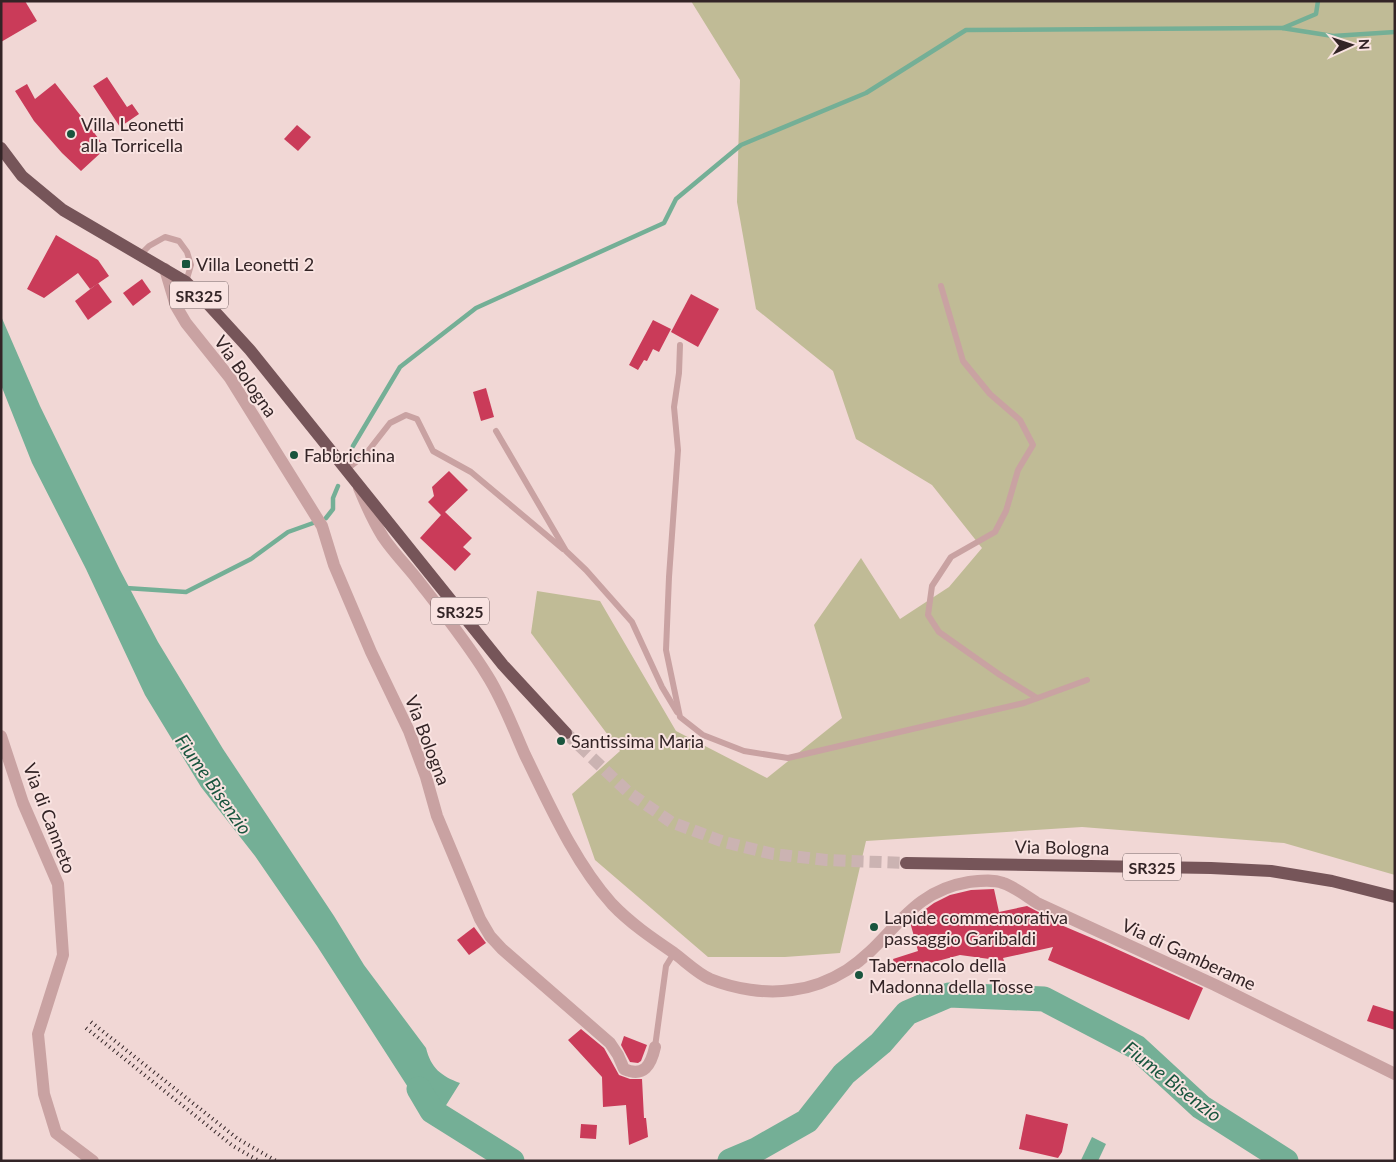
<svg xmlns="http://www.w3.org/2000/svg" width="1396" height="1162" viewBox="0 0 1396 1162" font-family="Lato,sans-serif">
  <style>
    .green { fill: #c0bb96 }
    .water { fill: #74af96 }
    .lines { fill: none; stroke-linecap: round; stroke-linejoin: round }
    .stream { stroke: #74af96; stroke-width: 4.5 }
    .river { stroke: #74af96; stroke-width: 25 }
    .building { fill: #ca3b59 }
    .primary-tunnel { stroke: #cbb3b2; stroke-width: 12; stroke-dasharray: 12 6; stroke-linecap: butt }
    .lane { stroke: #c9a2a2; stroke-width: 6 }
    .street { stroke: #c9a2a2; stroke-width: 12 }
    .primary { stroke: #765559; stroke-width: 12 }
    .rail { stroke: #332426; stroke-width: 4; stroke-dasharray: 1 4; stroke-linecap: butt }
    .poi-dot { fill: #19553e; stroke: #f9e3e1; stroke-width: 2 }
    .labels { text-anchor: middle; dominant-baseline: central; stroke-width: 4; stroke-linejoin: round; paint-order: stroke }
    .shield { fill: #f9e3e1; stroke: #6e5d5e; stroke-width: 1 }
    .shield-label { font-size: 16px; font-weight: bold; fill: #332426 }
    .poi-label { font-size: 18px; fill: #332426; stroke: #f9e3e1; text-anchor: start }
    .street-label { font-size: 18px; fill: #332426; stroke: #f9e3e1 }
    .water-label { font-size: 19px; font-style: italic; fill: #19553e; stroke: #f9e3e1 }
  </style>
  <rect width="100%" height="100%" fill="#f1d7d5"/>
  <polygon class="green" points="691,1 1395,1 1395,875 1284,843 1082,827 866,841 840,953 785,957 708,957 595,860 572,794 620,751 531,633 537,591 600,601 676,731 767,778 842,718 814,625 861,558 900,619 949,587 982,548 932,485 856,439 833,371 756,309 737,202 740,80"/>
  <g class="water">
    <path d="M 1,316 L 40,406 L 120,570 L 158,642 L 223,749 L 334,916 L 364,965 L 426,1048 C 431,1068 441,1076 460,1083 L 433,1126 L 317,946 L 255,856 L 201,787 L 145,695 L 86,569 L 32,463 L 1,385 Z"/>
    <polygon points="1092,1137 1106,1144 1098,1161 1083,1161 1081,1160"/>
  </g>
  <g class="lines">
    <g class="stream">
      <polyline points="1283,28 1316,14 1318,1"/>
      <polyline points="353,446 400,367 476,308 664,223 676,199 741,145 866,93 966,30 1282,28 1333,36 1395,32"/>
      <polyline points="326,518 333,509 333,498 338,486"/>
      <polyline points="126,588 186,592 251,559 288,532 316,522"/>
    </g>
    <g class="river">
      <polyline points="419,1089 432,1111 512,1161"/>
      <polyline points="730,1161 756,1150 807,1121 844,1074 881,1043 907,1013 949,995 1044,999 1136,1047 1201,1107 1286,1161"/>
    </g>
  </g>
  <g class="building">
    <polygon points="1,1 25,1 37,21 1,42"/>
    <polygon points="107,77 127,107 132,104 139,114 120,127 93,86"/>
    <polygon points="55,83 106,148 81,171 62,153 34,121 15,91 27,84 35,99"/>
    <polygon points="297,125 311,137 298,151 284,139"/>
    <polygon points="56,235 98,260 109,276 90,289 78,273 44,298 27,289"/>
    <polygon points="142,279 151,292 133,306 123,293"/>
    <polygon points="98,283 112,302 88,320 75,301"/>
    <polygon points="691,294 719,309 698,347 671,332"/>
    <polygon points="653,320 671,329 659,352 653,349 647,361 644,360 638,370 629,365"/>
    <polygon points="486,388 494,417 481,421 473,392"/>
    <polygon points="449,471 468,490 445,512 472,538 463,547 471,554 455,571 420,538 441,515 428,502 434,496 432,487"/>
    <polygon points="994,889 999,912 1027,906 1050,918 1047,919 1101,942 1203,988 1189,1020 1048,960 1053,947 1003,958 1004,961 960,955 897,972 893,959 918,951 910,922 923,911 934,903 950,895 971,890"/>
    <polygon points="474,927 486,943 469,955 457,940"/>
    <polygon points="1373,1005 1395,1012 1395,1030 1367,1021"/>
    <polygon points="581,1029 604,1048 619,1075 630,1079 642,1079 644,1118 646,1118 648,1137 629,1145 626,1105 603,1107 602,1077 568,1040"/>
    <polygon points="624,1036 647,1045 641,1061 638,1063 630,1062 621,1045"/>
    <polygon points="1026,1114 1068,1124 1062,1152 1058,1158 1019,1149"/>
    <polygon points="581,1124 597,1125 596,1139 580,1138"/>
  </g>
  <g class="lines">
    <polyline class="primary-tunnel" points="566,733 628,792 671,822 724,842 773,854 826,860 906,863"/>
    <g class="lane">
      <polyline points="140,255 149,246 165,237 179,241 187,252 191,265 186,282"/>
      <polyline points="941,286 963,361 990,394 1020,420 1033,445 1018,470 1006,511 995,532 951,557 932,586 928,615 939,632 1000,675 1037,698"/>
      <polyline points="680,345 679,373 674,407 678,450 669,577 666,650 680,717 703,735 744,751 788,758 1024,703 1087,680"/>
      <polyline points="496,431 566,551 586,570 632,622 662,687 677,712"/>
      <polyline points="346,470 365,455 390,423 406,415 417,419 433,451 471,472 563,549"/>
      <polyline points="655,1047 666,966 674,953"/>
    </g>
    <g class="street">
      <path d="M 165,269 L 176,306 L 186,323 L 230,378 L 322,526 L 334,565 L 371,652 L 409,731 L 426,777 L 437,816 L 480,919 L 490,936 L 502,949 L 610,1043 L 618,1055 L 624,1069 C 644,1078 651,1065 655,1047"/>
      <path d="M 359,488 C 366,505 373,521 383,537 C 393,552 406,565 417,579 C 441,610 466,641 487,675 C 503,700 513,728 525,755 C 549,804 575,863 612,904 C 630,923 652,938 674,953 C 685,961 697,973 710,979 C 735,989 765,994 792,990 C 811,988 831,980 847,970 C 893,940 907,892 969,882 C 980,881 992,879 1003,883 C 1015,887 1026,896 1037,903 L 1215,985 L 1395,1074"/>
      <polyline points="1,736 23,803 58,884 63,955 38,1034 44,1094 56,1133 93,1161"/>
    </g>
    <g class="primary">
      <polyline points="1,148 22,176 63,210 186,282 207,303 250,350 503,665 566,733"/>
      <polyline points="906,863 1211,868 1271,871 1332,881 1395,897"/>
    </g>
    <g class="rail">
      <polyline points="91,1022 238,1139 276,1161"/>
      <polyline points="86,1028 233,1146 259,1161"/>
    </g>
  </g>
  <g class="poi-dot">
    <circle cx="71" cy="134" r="5"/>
    <rect x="181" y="259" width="10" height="10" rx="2.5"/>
    <circle cx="294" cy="455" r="5"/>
    <circle cx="561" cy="741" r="5"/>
    <circle cx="874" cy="927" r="5"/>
    <circle cx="859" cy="975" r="5"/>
  </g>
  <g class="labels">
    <g class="shield">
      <rect x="170" y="281.5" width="58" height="27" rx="4"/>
      <rect x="431" y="597.5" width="58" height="27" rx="4"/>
      <rect x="1123" y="853.5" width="58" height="27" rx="4"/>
    </g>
    <g class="shield-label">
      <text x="199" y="295">SR325</text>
      <text x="460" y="611">SR325</text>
      <text x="1152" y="867">SR325</text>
    </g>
    <g class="poi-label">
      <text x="81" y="124">Villa Leonetti<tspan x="81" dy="21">alla Torricella</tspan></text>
      <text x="196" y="264">Villa Leonetti 2</text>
      <text x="304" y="455">Fabbrichina</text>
      <text x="571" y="741">Santissima Maria</text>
      <text x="884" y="917">Lapide commemorativa<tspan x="884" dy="21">passaggio Garibaldi</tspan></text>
      <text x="869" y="965">Tabernacolo della<tspan x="869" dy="21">Madonna della Tosse</tspan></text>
    </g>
    <g class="street-label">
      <text transform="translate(246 376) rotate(55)">Via Bologna</text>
      <text transform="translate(428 740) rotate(69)">Via Bologna</text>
      <text transform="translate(50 818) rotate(69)">Via di Canneto</text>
      <text transform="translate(1062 847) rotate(1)">Via Bologna</text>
      <text transform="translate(1189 954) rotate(25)">Via di Gamberame</text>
    </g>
    <g class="water-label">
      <text transform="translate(214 784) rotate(55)">Fiume Bisenzio</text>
      <text transform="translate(1173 1081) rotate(38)">Fiume Bisenzio</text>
    </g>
  </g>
  <rect width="1396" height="1162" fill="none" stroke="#332426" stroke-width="5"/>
  <g transform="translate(1351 45) rotate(87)" stroke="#f9e3e1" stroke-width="4" paint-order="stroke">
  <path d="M0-4L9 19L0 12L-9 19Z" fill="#332426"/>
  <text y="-8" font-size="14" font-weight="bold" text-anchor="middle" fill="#332426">N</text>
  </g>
</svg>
